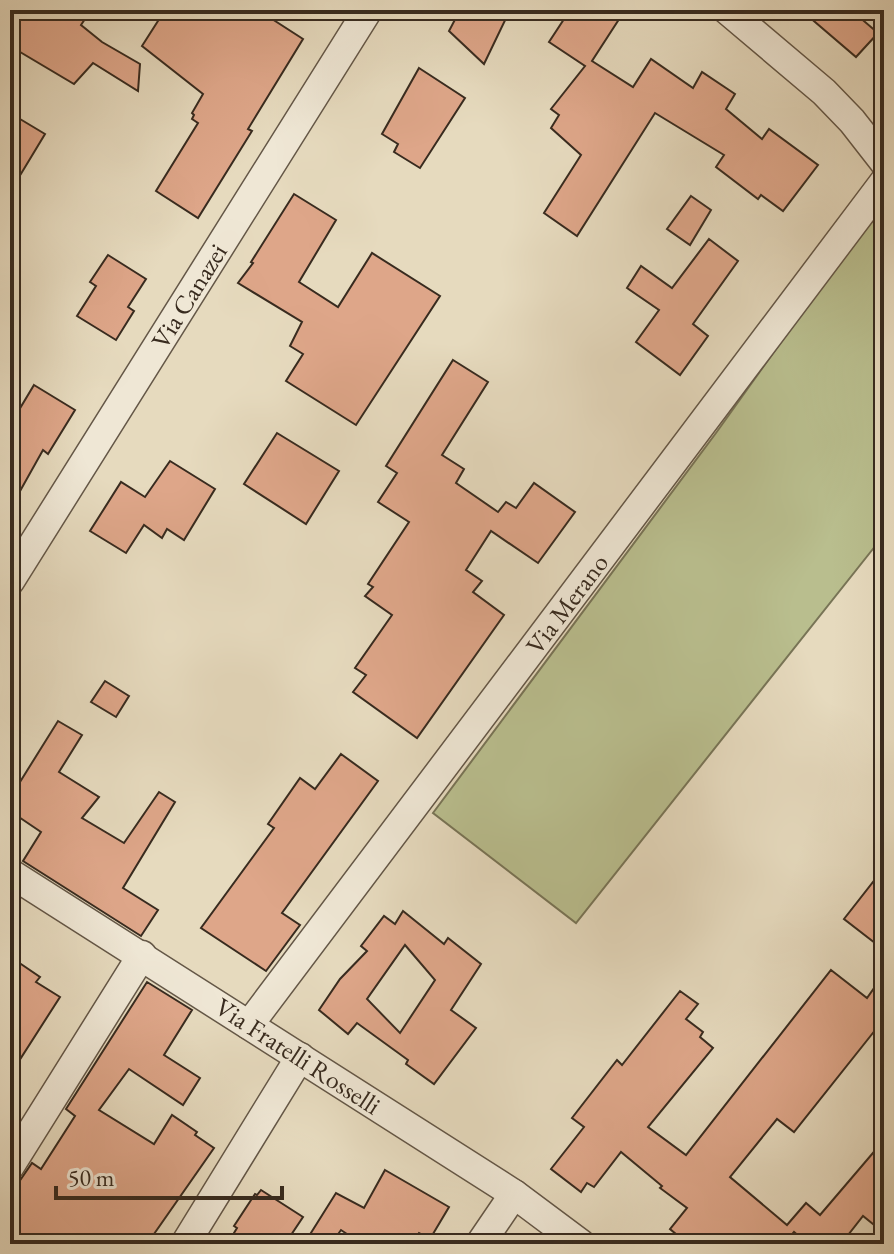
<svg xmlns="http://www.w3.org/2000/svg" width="894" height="1254" viewBox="0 0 894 1254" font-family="'EB Garamond',serif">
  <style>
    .green { fill: #b9be8e; stroke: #787456; stroke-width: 2 }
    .building { fill: #dea689; stroke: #382b1f; stroke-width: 2; fill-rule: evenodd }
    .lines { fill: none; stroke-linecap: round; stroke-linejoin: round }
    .minor-casing { stroke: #645747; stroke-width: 31 }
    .minor { stroke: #efe7d5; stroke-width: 28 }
    .labels { text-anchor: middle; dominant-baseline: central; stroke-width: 6; stroke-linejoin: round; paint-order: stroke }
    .street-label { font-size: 26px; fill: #382b1f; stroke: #efe7d5 }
  </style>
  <rect width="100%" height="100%" fill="#e6dabe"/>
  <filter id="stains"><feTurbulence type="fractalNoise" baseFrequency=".0025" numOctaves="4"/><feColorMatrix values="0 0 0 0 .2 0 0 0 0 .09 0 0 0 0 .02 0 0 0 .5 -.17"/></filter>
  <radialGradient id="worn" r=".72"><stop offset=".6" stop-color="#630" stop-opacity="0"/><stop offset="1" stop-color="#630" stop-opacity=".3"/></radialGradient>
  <polygon class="green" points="881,217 884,219 884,535 576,923 433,813 716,433 863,227"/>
  <g class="building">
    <polygon points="10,10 91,10 81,25 102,42 140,64 138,91 93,63 74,84 10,46"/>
    <polygon points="165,10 258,10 303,39 248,129 252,131 198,218 156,191 198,123 192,119 194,115 192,113 203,94 142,46"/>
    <polygon points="460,10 510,10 484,64 449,31"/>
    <polygon points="570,10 625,10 592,61 633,87 651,59 693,88 702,72 735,94 726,109 762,139 769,129 818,165 783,211 761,195 758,199 716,167 724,155 655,113 577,236 544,213 581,155 551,128 559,115 551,109 585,66 549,42"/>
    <polygon points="801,10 851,10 878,33 856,57"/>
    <polygon points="419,68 465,98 420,168 394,152 398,144 382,134"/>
    <polygon points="10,113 45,134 10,192"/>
    <polygon points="294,194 336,220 299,282 338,307 372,253 440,296 356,425 286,381 303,354 290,346 302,322 238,283 253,263 251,262"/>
    <polygon points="691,196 711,210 690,245 667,229"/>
    <polygon points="709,239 738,261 693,324 708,336 680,375 636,342 659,310 627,288 641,266 672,288"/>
    <polygon points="108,255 146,279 128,307 134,311 116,340 77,316 96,286 90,282"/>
    <polygon points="453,360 488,382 442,455 464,469 456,483 498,512 506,502 516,508 534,483 575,512 538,563 491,531 466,570 482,581 473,592 504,615 417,738 353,692 366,675 355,668 392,615 365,596 373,587 368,584 409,522 378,502 397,473 386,466"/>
    <polygon points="34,385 75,410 48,454 43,450 10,509 10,425"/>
    <polygon points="277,433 339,471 306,524 244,484"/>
    <polygon points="170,461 215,489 184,540 167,529 162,538 144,525 126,553 90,531 121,482 145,497"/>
    <polygon points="105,681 129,696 116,717 91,702"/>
    <polygon points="58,721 82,735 59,772 99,797 82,818 124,843 159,792 175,802 123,888 158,910 141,936 23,861 41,832 10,811 10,798"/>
    <polygon points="341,754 378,781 282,913 300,925 266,971 201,928 274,828 268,824 300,778 315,789"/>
    <polygon points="884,868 884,950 844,919"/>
    <path d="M 403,911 L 444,944 L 448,938 L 481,964 L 451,1010 L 476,1028 L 434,1084 L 406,1064 L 408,1060 L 357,1023 L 348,1034 L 319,1010 L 340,979 L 367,951 L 361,946 L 384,916 L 395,924 ZM 405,945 L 435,980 L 400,1033 L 367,999 Z"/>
    <polygon points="18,962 40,977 36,982 60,997 10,1075 10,966 14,968"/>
    <polygon points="831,970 867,998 884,974 884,1019 794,1132 777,1119 730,1177 787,1225 806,1203 820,1215 884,1140 884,1233 863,1216 841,1244 808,1244 794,1232 784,1244 688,1244 670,1229 687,1208 660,1188 662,1186 621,1152 594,1187 587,1183 581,1192 551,1169 584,1127 572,1118 617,1060 622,1065 680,991 698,1004 686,1019 703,1032 700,1037 713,1048 648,1127 686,1155"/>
    <polygon points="147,982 192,1010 164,1055 200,1078 183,1105 129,1069 99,1110 154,1144 172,1115 197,1132 195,1135 214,1148 147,1244 10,1244 10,1195 32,1163 41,1169 75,1116 66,1109"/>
    <polygon points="385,1170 449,1207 430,1239 419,1233 412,1244 362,1244 341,1230 331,1244 304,1244 336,1193 364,1208"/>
    <polygon points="261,1190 303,1217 285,1244 250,1244 234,1233 237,1228 234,1226 255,1194 257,1195"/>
  </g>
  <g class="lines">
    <defs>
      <g id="minor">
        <polyline points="727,10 824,92 852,121 884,162"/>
        <polyline points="10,581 368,10"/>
        <polyline points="10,873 514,1194 581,1244"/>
        <polyline points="249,1025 884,182"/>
        <polyline points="10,1166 142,955"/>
        <polyline points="185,1244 300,1057"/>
        <polyline points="480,1244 514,1194"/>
      </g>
    </defs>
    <use href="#minor" class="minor-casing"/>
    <use href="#minor" class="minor"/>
  </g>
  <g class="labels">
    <g class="street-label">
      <text transform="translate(189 296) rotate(-58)">Via Canazei</text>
      <text transform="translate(567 604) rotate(-53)">Via Merano</text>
      <text transform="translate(298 1056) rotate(33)">Via Fratelli Rosselli</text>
    </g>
  </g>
  <rect width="894" height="1254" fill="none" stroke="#e6dabe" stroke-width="40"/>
  <rect x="12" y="12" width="870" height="1230" fill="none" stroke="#382b1f" stroke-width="4"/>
  <rect x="20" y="20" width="854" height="1214" fill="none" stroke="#382b1f" stroke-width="2"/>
  <path d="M56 1186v12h226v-12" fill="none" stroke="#382b1f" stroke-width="4"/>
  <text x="68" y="1186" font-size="24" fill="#382b1f" stroke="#efe7d5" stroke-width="6" paint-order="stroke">50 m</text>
  <rect width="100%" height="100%" filter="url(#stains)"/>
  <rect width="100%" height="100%" fill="url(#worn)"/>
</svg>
